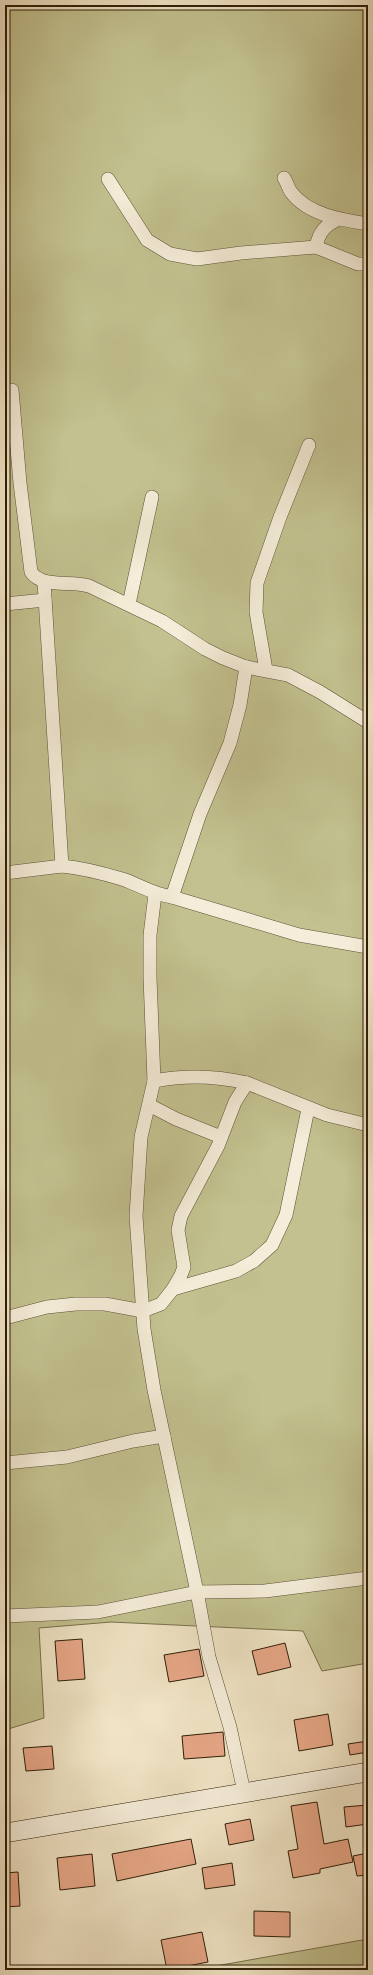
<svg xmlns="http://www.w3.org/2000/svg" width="373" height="1975" viewBox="0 0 373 1975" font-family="Alegreya,serif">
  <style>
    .green { fill: #c2c18f; stroke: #78704b }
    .building { fill: #e7a787; stroke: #2d1e07 }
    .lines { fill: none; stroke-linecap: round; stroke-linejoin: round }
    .minor-casing { stroke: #5e5036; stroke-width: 14 }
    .secondary-casing { stroke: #2d1e07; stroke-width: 20 }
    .minor { stroke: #f5edd9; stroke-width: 13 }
    .secondary { stroke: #f5edd9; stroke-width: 19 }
  </style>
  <rect width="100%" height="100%" fill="#f0e4c5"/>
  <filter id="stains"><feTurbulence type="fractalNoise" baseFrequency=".005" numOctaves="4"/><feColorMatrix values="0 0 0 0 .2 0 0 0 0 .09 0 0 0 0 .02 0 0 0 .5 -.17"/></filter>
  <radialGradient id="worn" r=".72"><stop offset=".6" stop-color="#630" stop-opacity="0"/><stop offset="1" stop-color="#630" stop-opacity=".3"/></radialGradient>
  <g class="green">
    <polygon points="5,5 368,5 368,1663 322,1671 303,1631 111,1622 39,1628 44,1718 5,1730"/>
    <polygon points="368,1939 368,1970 193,1970"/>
  </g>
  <g class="building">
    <polygon points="82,1639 85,1679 58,1681 55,1641"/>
    <polygon points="285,1643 291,1667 258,1675 252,1651"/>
    <polygon points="199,1649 204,1676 169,1682 164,1655"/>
    <polygon points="328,1714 333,1745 299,1751 294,1720"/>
    <polygon points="223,1732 225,1756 184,1759 182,1736"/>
    <polygon points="368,1741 368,1752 350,1755 348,1744"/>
    <polygon points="52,1746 54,1769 26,1771 23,1748"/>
    <polygon points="317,1802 324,1844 348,1839 353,1862 320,1869 320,1873 293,1878 288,1851 298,1849 291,1806"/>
    <polygon points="368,1805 368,1824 346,1827 344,1807"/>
    <polygon points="250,1819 254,1840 229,1845 225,1824"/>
    <polygon points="191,1839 196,1864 117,1881 112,1854"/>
    <polygon points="368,1853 368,1875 357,1876 353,1856"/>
    <polygon points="92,1854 95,1886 60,1890 57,1858"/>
    <polygon points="232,1863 235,1885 205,1889 202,1868"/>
    <polygon points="18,1872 20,1906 5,1907 5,1873"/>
    <polygon points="254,1911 290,1912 290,1937 254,1936"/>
    <polygon points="202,1932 208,1962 167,1970 161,1940"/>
  </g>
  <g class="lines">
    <defs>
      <g id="minor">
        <path d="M 284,178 C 287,182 288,188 291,192 C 308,215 342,220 368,224"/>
        <polyline points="108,179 147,240 170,254 197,259 241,253 316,247 358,264 368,264"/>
        <path d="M 316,247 C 319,232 325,225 339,219"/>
        <path d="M 12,390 L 20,483 L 31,572 C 43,589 71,580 89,586 L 162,621 L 205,649 L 223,658 L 246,667 L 288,675 L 320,692 L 368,722"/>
        <path d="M 44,582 L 62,866 C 82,868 102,873 122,879 C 140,885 152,894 172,897 L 299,935 L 368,947"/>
        <polyline points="5,604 45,600"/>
        <polyline points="129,604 152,497"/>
        <polyline points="266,670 256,612 257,583 280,517 309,445"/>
        <polyline points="5,873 62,866"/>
        <polyline points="155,894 150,935 150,977 154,1081 141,1137 136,1216 144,1329 154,1390 197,1592 209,1657 230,1727 244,1792"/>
        <polyline points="172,897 200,814 230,743 240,705 246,667"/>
        <path d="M 154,1081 C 185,1075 216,1076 247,1083"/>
        <polyline points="149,1105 176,1119 221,1137"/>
        <polyline points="173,1289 236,1271 254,1261 272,1245 286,1215 308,1109"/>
        <polyline points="5,1318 47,1307 76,1304 105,1304 143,1311 161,1304 173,1289 181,1275 184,1267 178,1230 181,1216 218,1146 235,1102 247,1083 327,1115 368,1125"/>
        <polyline points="5,1463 67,1457 133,1441 164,1436"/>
        <polyline points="5,1616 98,1612 197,1592 265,1591 368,1578"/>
      </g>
      <polyline id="secondary" points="5,1833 368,1772"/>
    </defs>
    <use href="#minor" class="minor-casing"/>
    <use href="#secondary" class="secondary-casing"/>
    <use href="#minor" class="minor"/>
    <use href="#secondary" class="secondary"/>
  </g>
  <rect width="373" height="1975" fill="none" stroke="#f0e4c5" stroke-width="20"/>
  <rect x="6" y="6" width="361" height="1963" fill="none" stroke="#2d1e07" stroke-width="2"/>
  <rect x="10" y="10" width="353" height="1955" fill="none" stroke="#2d1e07"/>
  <rect width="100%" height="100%" filter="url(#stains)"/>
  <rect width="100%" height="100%" fill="url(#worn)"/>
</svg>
